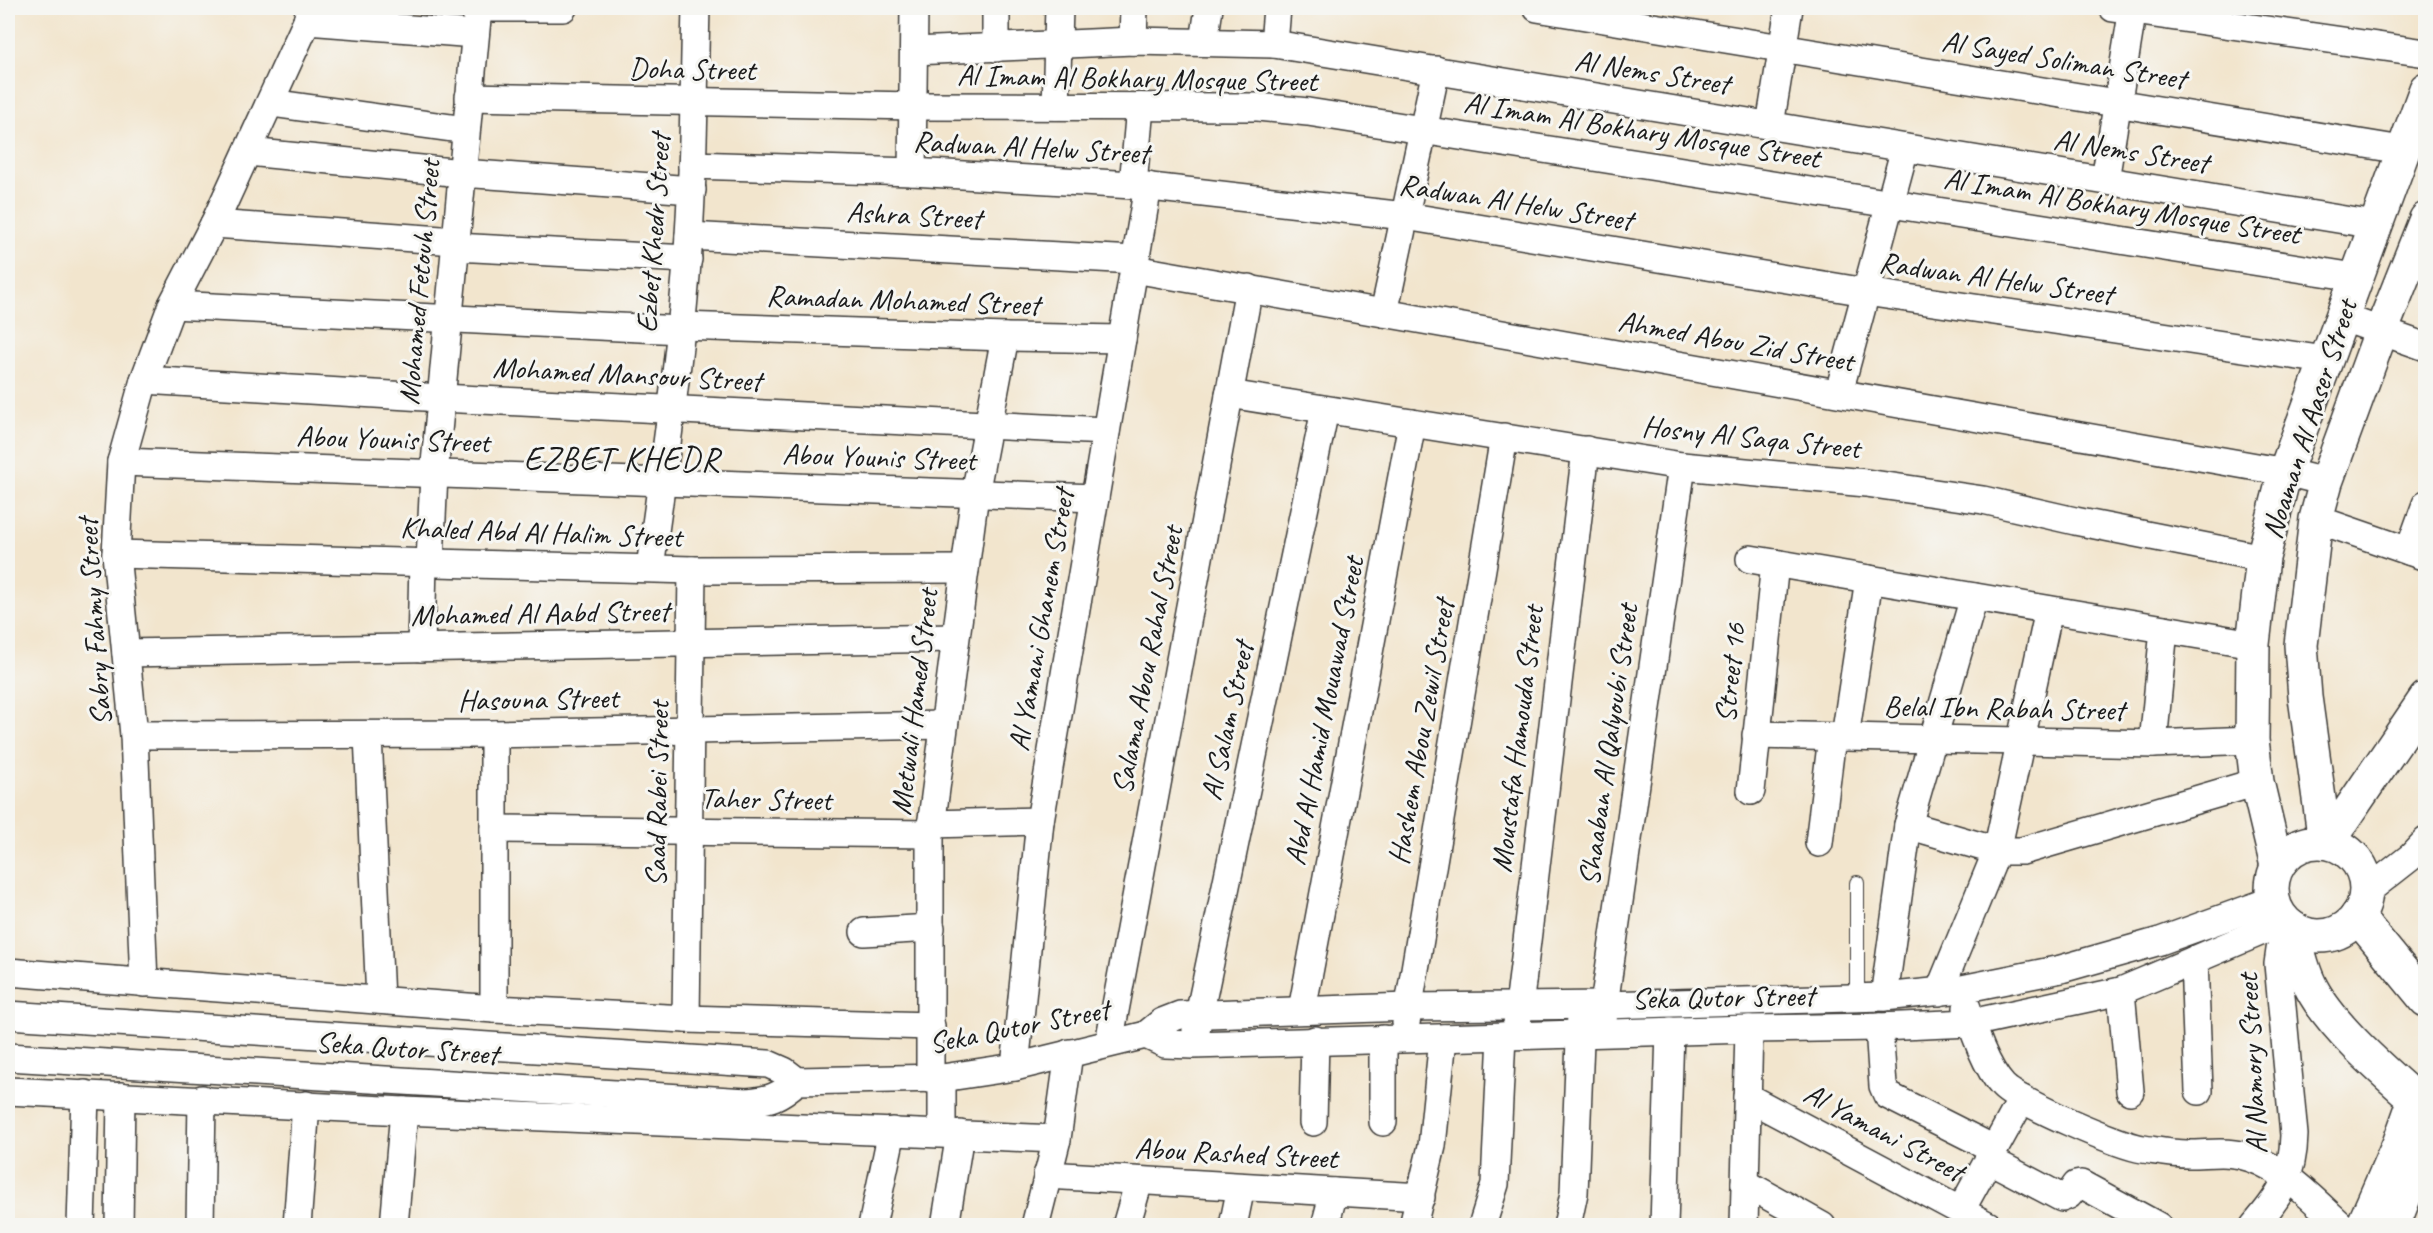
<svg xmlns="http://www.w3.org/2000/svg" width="2433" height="1233" viewBox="0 0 2433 1233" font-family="Caveat,sans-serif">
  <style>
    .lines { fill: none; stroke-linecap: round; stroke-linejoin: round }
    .lane-casing { stroke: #3c3a37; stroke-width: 16 }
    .street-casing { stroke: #3c3a37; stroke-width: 30 }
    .secondary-casing { stroke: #3c3a37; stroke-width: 36 }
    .lane { stroke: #fff; stroke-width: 14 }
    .street { stroke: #fff; stroke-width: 27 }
    .secondary { stroke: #fff; stroke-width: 33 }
    .labels { text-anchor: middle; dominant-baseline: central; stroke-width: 6; stroke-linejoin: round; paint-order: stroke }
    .street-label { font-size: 30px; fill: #1c1c1c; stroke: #f6f6f2 }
    .quarter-label { font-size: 33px; letter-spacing: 1.5px; fill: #1c1c1c; stroke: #f6f6f2 }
  </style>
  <rect width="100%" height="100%" fill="#f6f6f2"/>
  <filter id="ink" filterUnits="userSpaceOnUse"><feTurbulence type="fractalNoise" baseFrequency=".0167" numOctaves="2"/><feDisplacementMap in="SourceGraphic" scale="12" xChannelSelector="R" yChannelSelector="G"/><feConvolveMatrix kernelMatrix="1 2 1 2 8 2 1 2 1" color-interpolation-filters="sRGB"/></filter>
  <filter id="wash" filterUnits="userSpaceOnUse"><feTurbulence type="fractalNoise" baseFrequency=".008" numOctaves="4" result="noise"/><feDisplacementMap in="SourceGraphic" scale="24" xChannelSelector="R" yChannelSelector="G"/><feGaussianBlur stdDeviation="1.35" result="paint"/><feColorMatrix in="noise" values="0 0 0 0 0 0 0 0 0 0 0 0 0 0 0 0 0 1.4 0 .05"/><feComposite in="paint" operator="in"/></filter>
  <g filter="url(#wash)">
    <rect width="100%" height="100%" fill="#f2e5cd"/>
  </g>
  <g filter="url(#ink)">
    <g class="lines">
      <defs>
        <polyline id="lane" points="1857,883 1857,998"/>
        <g id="street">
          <polyline points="478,8 563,8"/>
          <polyline points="1537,8 2402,150"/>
          <polyline points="2113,8 2426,53"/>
          <polyline points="307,21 475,34"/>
          <polyline points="1133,41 1134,8"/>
          <polyline points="1204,42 1209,8"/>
          <polyline points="1274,44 1277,8"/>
          <polyline points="996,48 996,8"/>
          <polyline points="914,51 1133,41 1274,44 2375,225"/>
          <polyline points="469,97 913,106 1258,107 1308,112 2355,277"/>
          <polyline points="271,103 466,130"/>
          <polyline points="1056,106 1059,8"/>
          <polyline points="1770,125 1789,8"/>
          <polyline points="248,152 462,173 692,190"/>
          <polyline points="692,165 912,172 1133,185 1405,216 1866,292 2325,360"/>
          <polyline points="912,172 914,8"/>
          <polyline points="2105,180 2133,8"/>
          <polyline points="1133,185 1140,107"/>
          <polyline points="214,224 456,241"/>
          <polyline points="689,236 1135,260"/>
          <polyline points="455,247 688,259"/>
          <polyline points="1134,269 2285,472 2326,482"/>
          <polyline points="172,305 681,330"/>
          <polyline points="1384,313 1436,70"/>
          <polyline points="2341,317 2426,347"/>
          <polyline points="681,326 1005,337 1122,339"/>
          <polyline points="144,380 441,398 1106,431"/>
          <polyline points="1839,392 1905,148"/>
          <polyline points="1229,394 1682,466 1866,483 1983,500 2075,521 2263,558"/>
          <polyline points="121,462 1095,498"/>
          <polyline points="2316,519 2426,557"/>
          <polyline points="2409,551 2426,504"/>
          <polyline points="116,554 692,570 965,569"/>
          <polyline points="1750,559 2253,644"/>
          <polyline points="430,562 434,474 478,8"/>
          <path d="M 650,568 C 665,457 682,346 689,235 C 694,159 694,83 696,8"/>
          <polyline points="421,648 423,562"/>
          <polyline points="126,653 955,638"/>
          <polyline points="134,735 494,734 944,725"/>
          <polyline points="368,735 380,1000"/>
          <polyline points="1756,735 2153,744 2252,740"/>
          <polyline points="1845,737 1869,579"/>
          <polyline points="2153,744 2164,629"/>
          <polyline points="1751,791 1775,563"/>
          <polyline points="931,824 1040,821"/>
          <polyline points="1908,825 1997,851 2022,851 2257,782"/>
          <polyline points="494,829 930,834"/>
          <polyline points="1819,843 1832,737"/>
          <polyline points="2366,892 2412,856 2426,841"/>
          <polyline points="864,932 931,928"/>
          <polyline points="2194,960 2199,1091"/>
          <polyline points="8,972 494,1009 686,1019 931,1026"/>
          <polyline points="144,983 134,735 116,554 121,462 144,380 172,305 214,224 307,21 310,8"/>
          <polyline points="2121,991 2130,1091"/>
          <polyline points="1939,992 1997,851 2049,610"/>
          <polyline points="1884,997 1908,825 1974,597"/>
          <path d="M 1967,1008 C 1973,1031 1987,1069 2003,1086 C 2018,1102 2120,1146 2143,1149 C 2158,1151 2174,1154 2188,1154 C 2212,1154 2228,1150 2251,1158 C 2286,1170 2315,1202 2342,1226"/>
          <polyline points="494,1009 494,734"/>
          <polyline points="1302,1010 1412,423"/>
          <polyline points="8,1015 768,1064 784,1071 797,1081 942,1078 1015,1067 1146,1035 1162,1022 1180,1015 1408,1007 1604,1005 1884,997 1962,989 2061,969 2160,941 2273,900"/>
          <polyline points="686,1019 692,570"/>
          <polyline points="1406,1023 1504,437"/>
          <polyline points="1603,1023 1604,1005 1682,466"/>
          <polyline points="1517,1024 1586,450"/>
          <polyline points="1879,1027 1883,1086 1887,1095 1994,1149"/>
          <polyline points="1196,1030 1325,410"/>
          <polyline points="1146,1035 1165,1044 1193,1045 1749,1029 1879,1027 1971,1023 2121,991 2286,921"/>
          <polyline points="1109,1043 1249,288"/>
          <path d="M 8,1057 L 747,1102 C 770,1100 779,1097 797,1081"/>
          <polyline points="1015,1067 1040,821 1148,186"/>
          <polyline points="942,1078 942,1133"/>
          <polyline points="930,1079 930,834 975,494 1005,337"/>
          <polyline points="8,1091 404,1111 1057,1139"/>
          <polyline points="1747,1097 1989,1226"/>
          <polyline points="1313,1122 1315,1040"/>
          <polyline points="1383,1122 1383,1039"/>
          <polyline points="1988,1159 2062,1198 2069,1195 2076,1185 2081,1184 2158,1226"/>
          <polyline points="1047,1175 1421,1197"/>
          <polyline points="1745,1183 1822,1226"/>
          <polyline points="1961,1210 2022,1099"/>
          <polyline points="81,1226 85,1094"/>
          <polyline points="119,1226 121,1096"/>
          <polyline points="200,1226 202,1099"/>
          <polyline points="297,1226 306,1105"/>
          <polyline points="394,1226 404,1111"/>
          <polyline points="872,1226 892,1131"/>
          <polyline points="945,1226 960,1134"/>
          <polyline points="1035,1226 1057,1139 1069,1053"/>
          <polyline points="1126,1226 1139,1181"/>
          <polyline points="1233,1226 1241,1187"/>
          <polyline points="1325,1226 1334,1192"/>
          <polyline points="1413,1226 1432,1146 1443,1038"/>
          <polyline points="1482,1226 1495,1184 1502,1036"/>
          <polyline points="1567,1226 1574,1193 1581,1015"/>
          <polyline points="1664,1226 1670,1031"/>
          <polyline points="1744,1226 1749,1029"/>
          <path d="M 2254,1226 C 2281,1195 2293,1176 2294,1135 L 2278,964 L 2280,950 L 2289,924"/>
        </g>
        <g id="secondary">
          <polyline points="2325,842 2305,697 2301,645 2316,519 2326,482 2381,332 2426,219"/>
          <polyline points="2328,842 2426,698"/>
          <circle cx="2319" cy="889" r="47"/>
          <polyline points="2277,866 2257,782 2252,740 2253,644 2263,558 2285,472 2426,89"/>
          <polyline points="2357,916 2426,1000"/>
          <path d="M 2293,928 C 2298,949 2302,970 2312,989 C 2334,1030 2390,1077 2426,1109"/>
          <polyline points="2363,1226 2399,1144 2415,1099"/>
          <polyline points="2393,1226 2426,1141"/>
        </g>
      </defs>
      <use href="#lane" class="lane-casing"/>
      <use href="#street" class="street-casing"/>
      <use href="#secondary" class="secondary-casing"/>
      <use href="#lane" class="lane"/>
      <use href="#street" class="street"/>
      <use href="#secondary" class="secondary"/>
    </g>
  </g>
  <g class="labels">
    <g class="street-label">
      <text transform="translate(2064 60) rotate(9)">Al Sayed Soliman Street</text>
      <text transform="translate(692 69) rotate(1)">Doha Street</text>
      <text transform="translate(1652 72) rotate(9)">Al Nems Street</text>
      <text transform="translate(1137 78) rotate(1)">Al Imam Al Bokhary Mosque Street</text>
      <text transform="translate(1642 130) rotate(9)">Al Imam Al Bokhary Mosque Street</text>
      <text transform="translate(1031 147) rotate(3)">Radwan Al Helw Street</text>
      <text transform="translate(2131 151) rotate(9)">Al Nems Street</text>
      <text transform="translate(1516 202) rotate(9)">Radwan Al Helw Street</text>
      <text transform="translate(2122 206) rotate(9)">Al Imam Al Bokhary Mosque Street</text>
      <text transform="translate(914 215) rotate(3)">Ashra Street</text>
      <text transform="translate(653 233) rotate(-86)">Ezbet Khedr Street</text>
      <text transform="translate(1996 278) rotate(8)">Radwan Al Helw Street</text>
      <text transform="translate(419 282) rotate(-85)">Mohamed Fetouh Street</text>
      <text transform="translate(903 300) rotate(2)">Ramadan Mohamed Street</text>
      <text transform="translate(1736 341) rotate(10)">Ahmed Abou Zid Street</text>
      <text transform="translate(627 374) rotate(3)">Mohamed Mansour Street</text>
      <text transform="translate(2309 419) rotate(-72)">Noaman Al Aaser Street</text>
      <text transform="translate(1751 437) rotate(6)">Hosny Al Saqa Street</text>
      <text transform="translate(393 439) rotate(2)">Abou Younis Street</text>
      <text transform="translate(879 457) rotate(2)">Abou Younis Street</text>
      <text transform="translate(541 532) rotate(2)">Khaled Abd Al Halim Street</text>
      <text transform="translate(540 613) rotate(-1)">Mohamed Al Aabd Street</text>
      <text transform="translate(1041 620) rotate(-80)">Al Yamani Ghanem Street</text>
      <text transform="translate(94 622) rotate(-94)">Sabry Fahmy Street</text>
      <text transform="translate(1147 660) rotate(-79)">Salama Abou Rahal Street</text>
      <text transform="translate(1730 673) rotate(-84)">Street 16</text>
      <text transform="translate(538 699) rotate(-1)">Hasouna Street</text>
      <text transform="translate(914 702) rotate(-83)">Metwali Hamed Street</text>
      <text transform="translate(2004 708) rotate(1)">Belal Ibn Rabah Street</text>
      <text transform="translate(1324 711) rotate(-79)">Abd Al Hamid Mouawad Street</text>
      <text transform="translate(1227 721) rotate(-78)">Al Salam Street</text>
      <text transform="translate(1421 732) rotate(-80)">Hashem Abou Zewil Street</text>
      <text transform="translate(1517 739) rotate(-83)">Moustafa Hamouda Street</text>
      <text transform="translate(1608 745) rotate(-82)">Shaaban Al Qalyoubi Street</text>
      <text transform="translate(657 794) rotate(-89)">Saad Rabei Street</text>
      <text transform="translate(766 799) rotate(1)">Taher Street</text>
      <text transform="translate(1723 997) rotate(-1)">Seka Qutor Street</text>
      <text transform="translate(1019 1026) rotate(-11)">Seka Qutor Street</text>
      <text transform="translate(407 1048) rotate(4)">Seka Qutor Street</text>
      <text transform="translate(2252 1064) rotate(-93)">Al Namory Street</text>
      <text transform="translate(1884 1132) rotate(28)">Al Yamani Street</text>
      <text transform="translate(1236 1153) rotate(3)">Abou Rashed Street</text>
    </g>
    <g class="quarter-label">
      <text x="622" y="459">EZBET KHEDR</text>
    </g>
  </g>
  <rect width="2433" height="1233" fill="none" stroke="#f6f6f2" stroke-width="30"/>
</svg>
